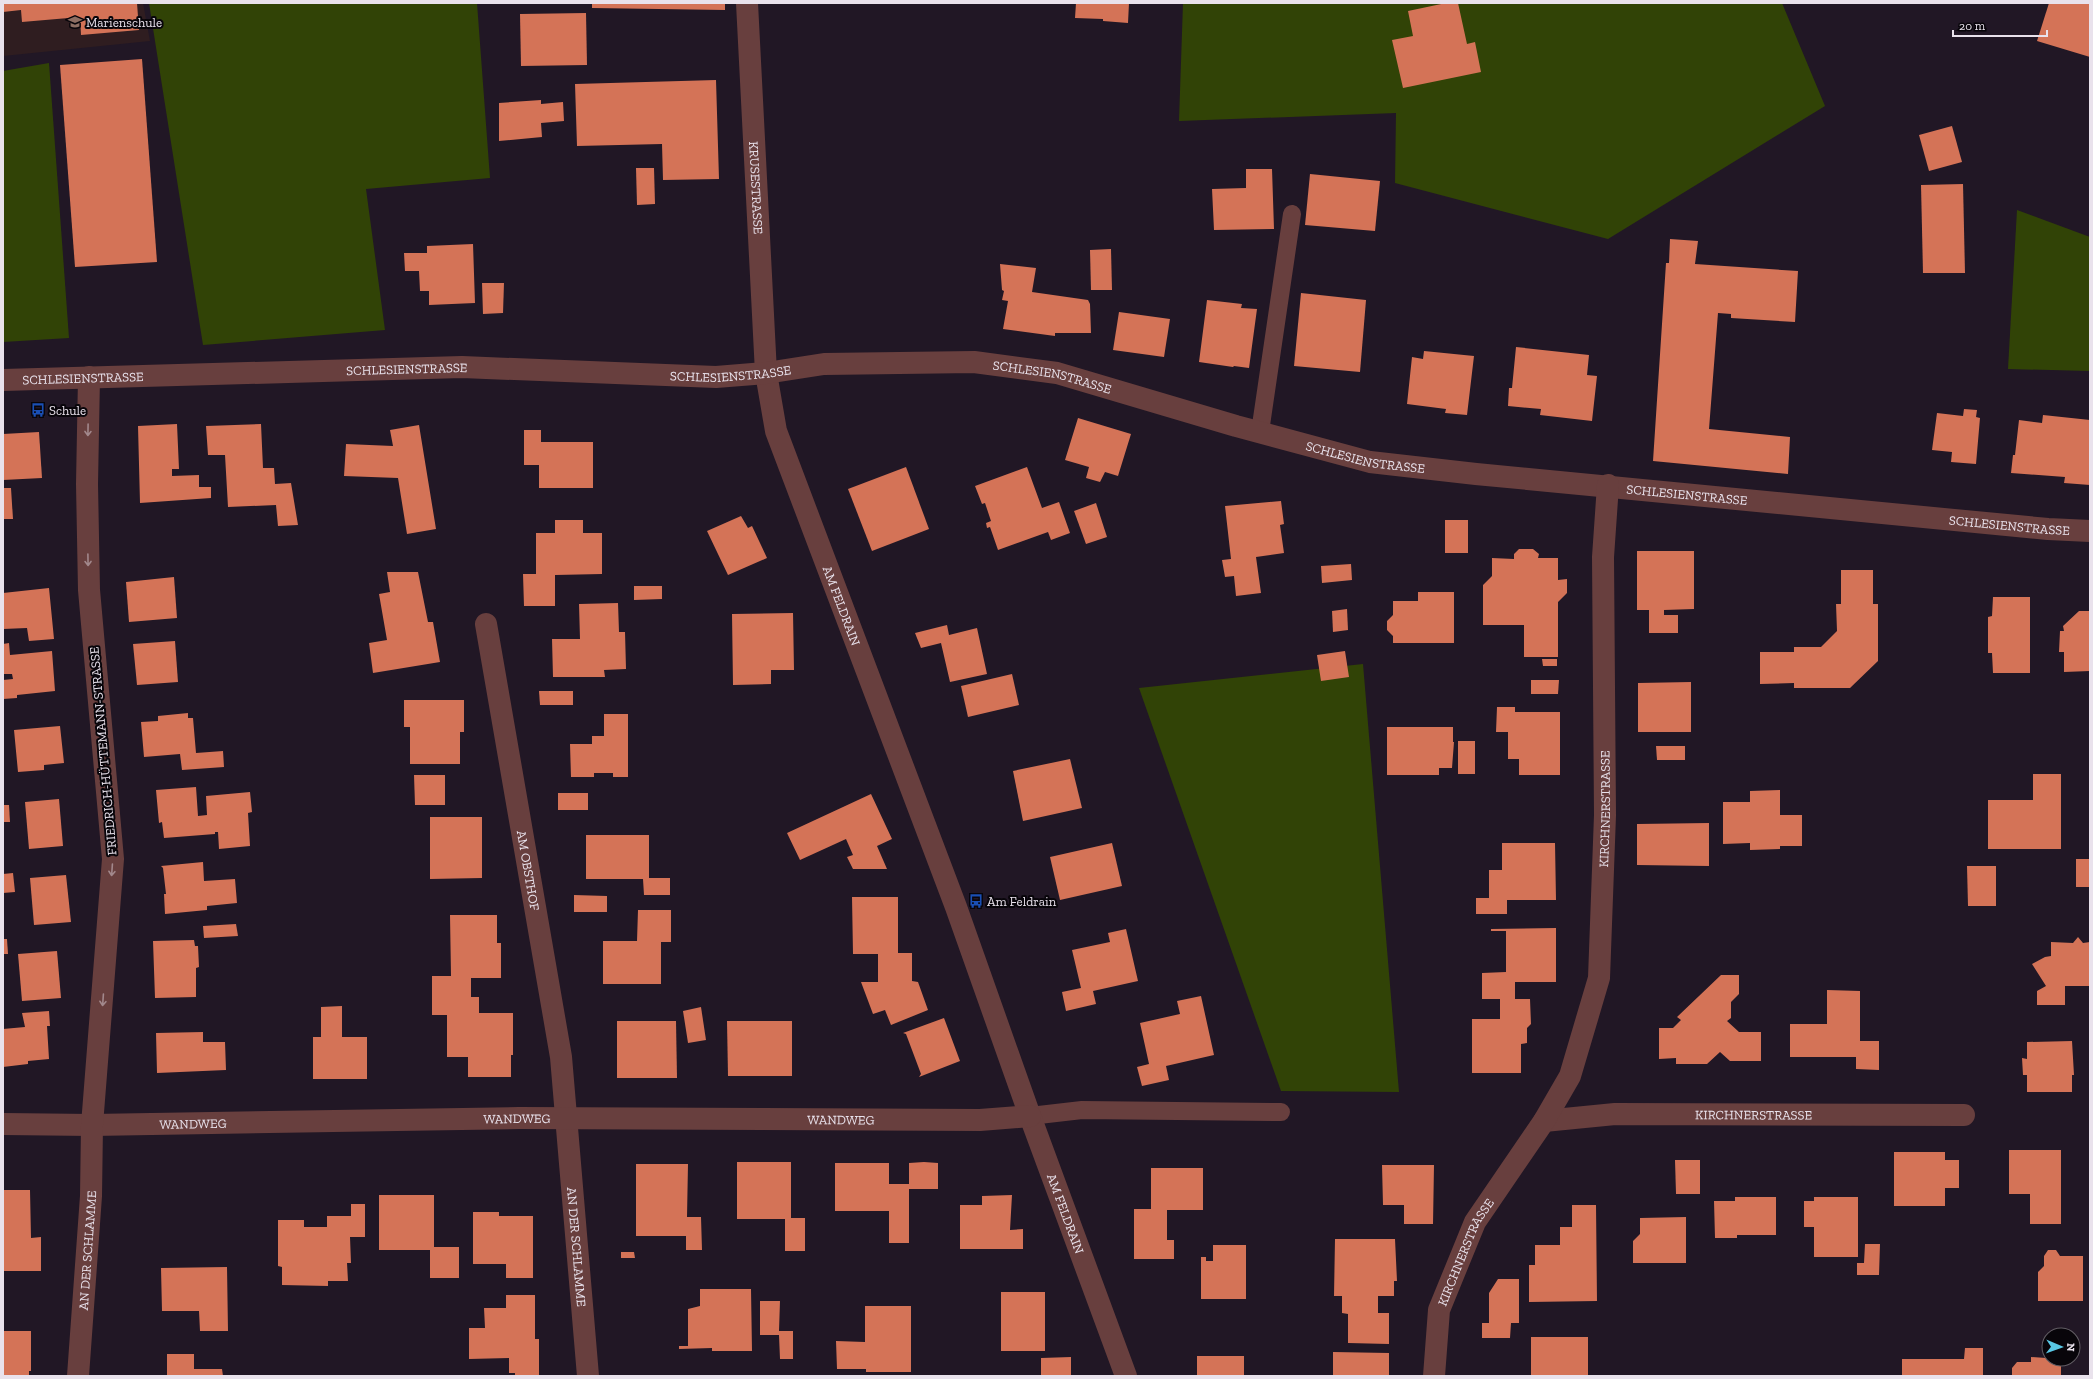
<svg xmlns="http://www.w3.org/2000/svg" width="2093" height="1379" viewBox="0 0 2093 1379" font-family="'Zilla Slab',serif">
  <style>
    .education { fill: #2f1d20 }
    .green { fill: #314306 }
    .building { fill: #d47357 }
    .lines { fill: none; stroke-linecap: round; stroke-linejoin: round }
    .service { stroke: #683f3e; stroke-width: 18 }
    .minor { stroke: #683f3e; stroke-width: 22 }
    .oneway { stroke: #a2888c }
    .labels { text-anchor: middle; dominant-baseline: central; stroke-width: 4; stroke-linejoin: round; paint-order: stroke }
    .poi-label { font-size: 13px; fill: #e9e2ec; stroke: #08050a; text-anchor: start }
    .street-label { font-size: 13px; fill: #e9e2ec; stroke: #08050a }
  </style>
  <rect width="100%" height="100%" fill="#211725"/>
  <polygon class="education" points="3,3 143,3 150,41 3,56"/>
  <g class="green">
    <polygon points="149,3 477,3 490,178 366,189 385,330 203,345"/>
    <polygon points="1183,3 1782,3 1825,106 1608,239 1395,183 1396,113 1179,121"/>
    <polygon points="49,63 69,338 3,342 3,71"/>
    <polygon points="2017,210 2090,237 2090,371 2008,369"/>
    <polygon points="1363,664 1399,1092 1281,1091 1139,688"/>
  </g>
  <g class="building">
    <polygon points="3,3 137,3 139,30 81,35 80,17 22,22 21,10 3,12"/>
    <polygon points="592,3 725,3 725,10 592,8"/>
    <polygon points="1076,3 1129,3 1128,23 1103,21 1103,19 1075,18"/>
    <polygon points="1446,3 1458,3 1467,44 1475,42 1481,72 1403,88 1392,40 1413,36 1408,11"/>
    <polygon points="2049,3 2090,3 2090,57 2037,41"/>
    <polygon points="586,13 587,65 521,66 520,14"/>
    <polygon points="142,59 157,262 75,267 60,65"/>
    <polygon points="716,80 719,179 663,180 662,144 577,146 575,84"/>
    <polygon points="541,100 541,104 563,102 564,121 541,123 542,137 499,141 499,103"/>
    <polygon points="1952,126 1962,162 1929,171 1919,135"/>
    <polygon points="636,168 654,168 655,204 637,205"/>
    <polygon points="1246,169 1272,169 1274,229 1214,230 1212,189 1246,188"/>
    <polygon points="1310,174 1380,181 1375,231 1305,225"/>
    <polygon points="1963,184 1965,273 1923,273 1921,185"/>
    <polygon points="1670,239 1698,241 1695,264 1798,271 1795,322 1731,318 1731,314 1718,313 1709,429 1790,437 1788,474 1653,461 1666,263 1669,263"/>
    <polygon points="473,244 475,303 429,305 429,291 420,291 419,271 405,271 404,253 427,253 427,246"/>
    <polygon points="1111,249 1112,290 1091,290 1090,250"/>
    <polygon points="1000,264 1036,268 1032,292 1088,300 1090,304 1091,333 1055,333 1055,336 1003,329 1008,301 1002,300 1004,291 1002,290"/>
    <polygon points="482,283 504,283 503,313 483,314"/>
    <polygon points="1301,293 1366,300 1360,372 1294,366"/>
    <polygon points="1207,300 1242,304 1241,308 1257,309 1249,368 1234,366 1233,367 1199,362"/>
    <polygon points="1119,312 1170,319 1164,357 1113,350"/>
    <polygon points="1516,347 1589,355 1587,375 1597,376 1592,421 1540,415 1541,409 1508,406 1509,388 1512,388"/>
    <polygon points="1424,351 1474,356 1467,415 1445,413 1446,409 1407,404 1412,357 1423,359"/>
    <polygon points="1964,409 1977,410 1976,417 1980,418 1976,464 1951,462 1952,452 1932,450 1937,413 1963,416"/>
    <polygon points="2043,415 2090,420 2090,485 2064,483 2065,477 2011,473 2013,455 2015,455 2019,420 2042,423"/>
    <polygon points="1078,418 1131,434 1118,476 1105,472 1100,482 1086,478 1089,467 1065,460"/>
    <polygon points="177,424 179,469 172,469 172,476 199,475 199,487 211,487 211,498 140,503 138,426"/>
    <polygon points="261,424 263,468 274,468 275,484 291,483 298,525 278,526 276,505 228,507 225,455 208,455 206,426"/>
    <polygon points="419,425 436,529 407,534 398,478 344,476 346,444 393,446 390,430"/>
    <polygon points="524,430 541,430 541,442 593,442 593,488 539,488 539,465 524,465"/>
    <polygon points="39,432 42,478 3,480 3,434"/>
    <polygon points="906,467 929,529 872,551 848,489"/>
    <polygon points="1027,467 1042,508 1059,502 1070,533 1051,540 1048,532 998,550 990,527 987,528 986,523 991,521 985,503 982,504 975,486"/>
    <polygon points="3,488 11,488 13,519 3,519"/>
    <polygon points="1281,501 1284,524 1280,525 1284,553 1256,557 1261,593 1236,596 1234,576 1225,577 1222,560 1231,559 1225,506"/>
    <polygon points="1096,503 1107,537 1086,544 1074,511"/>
    <polygon points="741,516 748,528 752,526 767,558 728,575 707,531"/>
    <polygon points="555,520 583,520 583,533 602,533 602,574 555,575 555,606 524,606 523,574 536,574 536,533 555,533"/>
    <rect x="1445" y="520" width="23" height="33"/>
    <polygon points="1519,549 1533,549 1539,554 1538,558 1558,558 1558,580 1567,579 1567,593 1558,602 1558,657 1524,657 1524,625 1483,625 1483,585 1492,576 1492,558 1514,559 1514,554"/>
    <polygon points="1637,551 1694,551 1694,609 1664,610 1664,615 1678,615 1678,633 1649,633 1649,610 1637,610"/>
    <polygon points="1351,564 1352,580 1322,583 1321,566"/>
    <polygon points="1841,570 1873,570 1873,604 1878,604 1878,661 1850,688 1794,688 1794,683 1760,684 1760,652 1794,652 1794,647 1821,647 1837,631 1836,604 1841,604"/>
    <polygon points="387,572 418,572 428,622 433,622 440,662 373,673 369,643 387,640 379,594 390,592"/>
    <polygon points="174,577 177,618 129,622 126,582"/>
    <polygon points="634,586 662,586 662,599 634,600"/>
    <polygon points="49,588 54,639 29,641 27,628 3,629 3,593"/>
    <polygon points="1418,592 1454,592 1454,643 1393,643 1393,636 1387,630 1387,621 1393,615 1393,601 1418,601"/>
    <polygon points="1993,597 2030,597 2030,673 1993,673 1992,653 1988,653 1988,617 1992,616"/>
    <polygon points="618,603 619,632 625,632 626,669 604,670 605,677 553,677 552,639 580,639 579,604"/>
    <polygon points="1347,609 1348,630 1333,632 1332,611"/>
    <polygon points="2079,611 2090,611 2090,671 2064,672 2064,652 2059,652 2060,631 2064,631 2063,626"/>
    <polygon points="793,613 794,670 771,670 771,684 733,685 732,614"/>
    <polygon points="947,625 949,635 977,628 987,674 950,682 941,643 921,648 915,633"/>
    <polygon points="175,641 178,682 137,685 133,644"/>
    <polygon points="9,643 10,655 52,651 55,691 17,695 17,698 3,699 3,680 13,679 12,674 3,674 3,644"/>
    <polygon points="1345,651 1349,677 1321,681 1317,655"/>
    <polygon points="1542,659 1557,659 1557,666 1543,666"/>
    <polygon points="1012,674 1019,705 968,717 961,686"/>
    <polygon points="1531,680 1559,680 1558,694 1531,694"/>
    <polygon points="1691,682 1691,732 1638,732 1638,683"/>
    <polygon points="539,691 573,691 573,705 540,705"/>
    <polygon points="404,700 464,700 464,732 460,732 460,764 410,764 410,727 404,727"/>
    <polygon points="1497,707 1515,707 1515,712 1560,712 1560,775 1519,775 1519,759 1508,759 1508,732 1496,732"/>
    <polygon points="188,713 188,718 193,718 196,753 223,751 224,767 182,770 180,754 144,757 141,722 158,721 158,716"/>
    <polygon points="604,714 628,714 628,777 613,777 613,773 594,773 594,777 571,777 570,744 592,744 592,736 604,736"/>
    <polygon points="60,726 64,763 44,765 44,770 18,772 14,730"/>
    <polygon points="1387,727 1453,727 1453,742 1454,742 1452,768 1439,768 1439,775 1387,775"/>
    <rect x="1458" y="741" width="17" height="33"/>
    <polygon points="1656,746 1685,746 1685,760 1657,760"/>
    <polygon points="1070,759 1082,808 1023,821 1013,771"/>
    <polygon points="2033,774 2061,774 2061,849 1988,849 1988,800 2033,800"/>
    <polygon points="414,775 445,775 445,805 415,805"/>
    <polygon points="196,787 198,816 207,815 206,796 250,792 252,812 248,813 250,846 219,849 218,832 215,832 215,834 164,838 162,822 159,823 156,790"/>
    <polygon points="1780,790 1780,815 1802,815 1802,846 1780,846 1780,849 1750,850 1750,843 1723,844 1723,802 1750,802 1750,791"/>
    <rect x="558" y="793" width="30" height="17"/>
    <polygon points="871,794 892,839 877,846 887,869 853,869 847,857 853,855 846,839 800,860 787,833"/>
    <polygon points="59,799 63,846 29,849 25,802"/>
    <polygon points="3,805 9,805 10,822 3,822"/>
    <polygon points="430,817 482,817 482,878 430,879"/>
    <polygon points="1709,823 1709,866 1637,865 1637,824"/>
    <polygon points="586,835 649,835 649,878 670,878 670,895 644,895 643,879 586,879"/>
    <polygon points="1112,843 1122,886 1060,900 1050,857"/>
    <polygon points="1502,843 1555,843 1556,900 1507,900 1507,914 1476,914 1476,898 1489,898 1489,870 1502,870"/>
    <rect x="2076" y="859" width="14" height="28"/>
    <polygon points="203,862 204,881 235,879 237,903 207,906 207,910 165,914 164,894 166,894 163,868 161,866"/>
    <polygon points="1967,866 1996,866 1996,906 1968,906"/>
    <polygon points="13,873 15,892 3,893 3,874"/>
    <polygon points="66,875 71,922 34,925 30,878"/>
    <polygon points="574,895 607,896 607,912 574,912"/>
    <polygon points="852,897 898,897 898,953 912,953 912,981 918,982 928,1010 891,1025 885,1010 873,1014 861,982 878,982 878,954 853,954"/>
    <polygon points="638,910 671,910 671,942 661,942 661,984 603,984 603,941 637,941"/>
    <polygon points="450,915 497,915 497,943 501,943 501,978 471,978 471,997 479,997 479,1013 513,1013 513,1055 511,1055 511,1077 468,1077 468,1057 447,1057 447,1015 432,1015 432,976 451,976"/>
    <polygon points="236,924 238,936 204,938 203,926"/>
    <polygon points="1556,928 1556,982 1515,982 1515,999 1530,999 1531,1024 1527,1028 1527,1043 1521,1044 1521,1073 1472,1073 1472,1019 1500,1019 1500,999 1482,999 1482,973 1506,972 1506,931 1491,931 1491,929"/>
    <polygon points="1126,929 1138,981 1093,991 1096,1004 1066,1011 1062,992 1081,988 1072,950 1110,942 1108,933"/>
    <polygon points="2078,937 2083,943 2090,942 2090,986 2065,986 2065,1005 2037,1005 2037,991 2046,986 2032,964 2045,957 2051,956 2051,942 2073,943"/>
    <polygon points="3,939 7,939 8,954 3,954"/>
    <polygon points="194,940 195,946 198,946 199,967 196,968 196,997 155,998 153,941"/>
    <polygon points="57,951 61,998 22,1001 18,954"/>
    <polygon points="1721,975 1739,975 1739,994 1731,1002 1731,1018 1727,1021 1739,1032 1761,1032 1761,1061 1730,1061 1720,1052 1707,1064 1676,1064 1676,1058 1659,1059 1659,1028 1673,1028 1681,1020 1677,1017"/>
    <polygon points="1827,990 1860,991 1860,1041 1879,1041 1879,1070 1856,1069 1856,1057 1790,1057 1790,1024 1827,1024"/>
    <polygon points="1201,996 1214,1055 1166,1066 1169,1080 1142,1086 1137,1067 1149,1064 1140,1023 1180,1014 1177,1001"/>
    <polygon points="342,1006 342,1037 367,1037 367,1079 313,1079 313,1037 321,1037 321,1007"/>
    <polygon points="701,1007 706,1040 688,1043 683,1011"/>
    <polygon points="49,1011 50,1026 47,1026 49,1059 28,1061 28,1064 3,1067 3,1029 25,1027 22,1013"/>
    <polygon points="944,1018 960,1061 919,1077 921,1074 906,1034 903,1033"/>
    <polygon points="617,1021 676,1021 677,1078 617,1078"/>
    <polygon points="727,1021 792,1021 792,1076 728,1076"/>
    <polygon points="203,1032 203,1042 225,1042 226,1070 157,1073 156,1033"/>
    <polygon points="2072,1041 2074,1075 2072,1075 2072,1092 2027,1092 2027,1075 2023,1075 2022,1058 2027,1059 2027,1042"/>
    <polygon points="2009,1150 2061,1150 2061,1224 2030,1224 2030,1194 2009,1194"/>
    <polygon points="1894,1152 1945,1152 1945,1160 1959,1160 1959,1188 1945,1188 1945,1206 1894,1206"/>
    <polygon points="1675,1160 1700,1160 1700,1194 1676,1194"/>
    <polygon points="737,1162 791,1162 791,1218 805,1218 805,1251 785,1251 785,1219 737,1219"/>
    <polygon points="924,1162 938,1163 938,1189 909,1189 909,1243 889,1243 889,1211 835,1211 835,1163 889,1163 889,1184 909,1184 909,1163"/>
    <polygon points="636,1164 688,1164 687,1217 701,1217 702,1250 686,1250 686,1236 636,1236"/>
    <polygon points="1382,1165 1434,1165 1433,1224 1404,1224 1404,1205 1383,1205"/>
    <polygon points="1151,1168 1203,1168 1203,1210 1167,1210 1167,1240 1174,1240 1174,1259 1134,1259 1134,1209 1151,1209"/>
    <polygon points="3,1190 30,1190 31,1238 41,1237 41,1271 3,1271"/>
    <polygon points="379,1195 434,1195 434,1247 459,1247 459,1278 430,1278 430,1250 379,1250"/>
    <polygon points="1012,1195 1010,1230 1023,1229 1023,1249 960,1249 960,1205 982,1205 982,1196"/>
    <polygon points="1735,1197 1776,1197 1776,1235 1737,1235 1737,1238 1715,1238 1714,1201 1735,1201"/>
    <polygon points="1814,1197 1858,1197 1858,1257 1814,1257 1814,1227 1804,1227 1804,1201 1814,1201"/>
    <polygon points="351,1204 365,1204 365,1237 350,1237 351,1263 347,1263 348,1281 328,1281 328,1286 282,1285 282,1267 278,1266 278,1220 304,1220 304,1227 327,1227 327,1216 351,1216"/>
    <polygon points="1572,1205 1596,1205 1597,1301 1529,1302 1529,1265 1535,1265 1535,1245 1560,1245 1560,1227 1572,1227"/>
    <polygon points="473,1212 499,1212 499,1216 533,1216 533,1278 506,1278 506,1264 473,1264"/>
    <polygon points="1686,1217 1686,1263 1633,1263 1633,1241 1640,1234 1640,1218"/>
    <polygon points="1335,1239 1395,1239 1397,1281 1394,1281 1394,1296 1378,1296 1378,1313 1389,1313 1389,1344 1348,1343 1348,1314 1342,1313 1342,1296 1334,1296"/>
    <polygon points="1865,1244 1880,1244 1879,1275 1857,1275 1857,1263 1864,1263"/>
    <polygon points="1213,1245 1246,1245 1246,1299 1201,1299 1201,1257 1206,1257 1206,1261 1213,1261"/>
    <polygon points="2048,1250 2056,1250 2060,1256 2083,1256 2083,1301 2038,1301 2038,1272 2044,1266 2044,1256"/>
    <polygon points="621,1252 634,1252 635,1258 621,1258"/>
    <polygon points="227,1267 228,1331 200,1331 199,1311 162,1311 161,1268"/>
    <polygon points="1498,1279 1519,1279 1519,1323 1511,1323 1510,1338 1482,1338 1482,1323 1489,1323 1489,1293"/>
    <polygon points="700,1289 751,1289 752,1351 712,1351 712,1348 679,1349 679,1346 688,1346 688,1309 700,1306"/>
    <rect x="1001" y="1292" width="44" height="59"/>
    <polygon points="506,1295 535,1295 535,1339 539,1339 539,1376 515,1376 515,1373 509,1373 509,1358 469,1359 469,1328 485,1328 484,1308 506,1308"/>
    <polygon points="760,1301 780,1301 779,1331 793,1331 793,1359 780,1359 779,1335 760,1335"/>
    <polygon points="865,1306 911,1306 911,1372 866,1372 866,1369 837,1369 836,1341 865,1342"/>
    <polygon points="3,1331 31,1331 31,1371 29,1371 29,1376 3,1376"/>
    <rect x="1531" y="1337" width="57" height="39"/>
    <polygon points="1965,1348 1983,1348 1983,1376 1902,1376 1902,1359 1964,1359"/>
    <polygon points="1333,1352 1389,1353 1389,1376 1333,1376"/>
    <polygon points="167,1354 194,1354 194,1369 222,1369 223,1376 167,1376"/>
    <rect x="1197" y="1356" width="47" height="20"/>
    <polygon points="1071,1357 1071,1376 1041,1376 1041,1358"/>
    <polygon points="2031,1357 2061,1359 2061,1376 2012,1376 2012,1368 2017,1362 2031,1362"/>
  </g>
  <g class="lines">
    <g class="service">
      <polyline points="1260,432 1292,214"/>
      <polyline points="1030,1116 1082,1110 1281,1112"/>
    </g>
    <g class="minor">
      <path id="s1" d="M 747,3 L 766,373 L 776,431 L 956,907 L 1030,1116 L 1126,1376"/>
      <path id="s2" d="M 3,380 L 462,367 L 716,377 L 766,373 L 824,364 L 974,362 L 1057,373 L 1236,426 L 1370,462 L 1476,474 L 2048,529 L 2090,531"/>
      <path id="s3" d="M 486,624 L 561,1057 L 588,1376"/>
      <path id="s4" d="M 1544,1121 L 1615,1114 L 1964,1115"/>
      <path id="s5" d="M 3,1124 L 92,1125 L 519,1118 L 980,1120 L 1030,1116"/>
      <path id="s6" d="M 78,1376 L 91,1196 L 92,1125 L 113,859 L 89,590 L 87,484 L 89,377"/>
      <path id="s7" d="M 1434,1376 L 1439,1310 L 1475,1222 L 1544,1121 L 1570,1076 L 1599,978 L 1605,815 L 1603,557 L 1608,485"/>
    </g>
  </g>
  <defs><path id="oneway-shaft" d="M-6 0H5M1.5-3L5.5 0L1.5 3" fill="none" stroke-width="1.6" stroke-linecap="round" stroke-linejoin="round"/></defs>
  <g class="oneway">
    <use href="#oneway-shaft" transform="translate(88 430) rotate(91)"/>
    <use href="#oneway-shaft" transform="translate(88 560) rotate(89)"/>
    <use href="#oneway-shaft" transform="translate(112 870) rotate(94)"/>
    <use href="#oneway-shaft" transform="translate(103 1000) rotate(94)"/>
  </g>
  <defs>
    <symbol id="school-bare" viewBox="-9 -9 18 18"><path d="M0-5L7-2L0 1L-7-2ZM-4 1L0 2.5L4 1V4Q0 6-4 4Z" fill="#8d6e63" stroke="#08050a" stroke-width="2.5" paint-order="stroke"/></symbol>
    <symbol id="bus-bare" viewBox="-9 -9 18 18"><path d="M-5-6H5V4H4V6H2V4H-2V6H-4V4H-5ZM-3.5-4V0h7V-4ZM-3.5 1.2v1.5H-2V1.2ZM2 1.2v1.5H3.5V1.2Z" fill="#1a4fb4" stroke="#08050a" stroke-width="2.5" paint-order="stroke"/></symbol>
  </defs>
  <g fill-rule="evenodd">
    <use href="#school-bare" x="65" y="12" width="20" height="20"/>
    <use href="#bus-bare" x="28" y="400" width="20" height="20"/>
    <use href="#bus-bare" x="966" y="891" width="20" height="20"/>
  </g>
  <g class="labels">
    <g class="poi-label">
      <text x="86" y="22">Marienschule</text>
      <text x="49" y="410">Schule</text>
      <text x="987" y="901">Am Feldrain</text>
    </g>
    <g class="street-label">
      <text stroke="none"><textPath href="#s1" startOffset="185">KRUSESTRASSE</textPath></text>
      <text stroke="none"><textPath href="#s2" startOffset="404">SCHLESIENSTRASSE</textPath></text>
      <text stroke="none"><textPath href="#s2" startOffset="728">SCHLESIENSTRASSE</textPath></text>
      <text stroke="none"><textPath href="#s2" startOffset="80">SCHLESIENSTRASSE</textPath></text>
      <text stroke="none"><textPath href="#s2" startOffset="1052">SCHLESIENSTRASSE</textPath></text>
      <text stroke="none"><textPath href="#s2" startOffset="1376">SCHLESIENSTRASSE</textPath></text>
      <text stroke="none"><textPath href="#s2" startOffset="1700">SCHLESIENSTRASSE</textPath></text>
      <text stroke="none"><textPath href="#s2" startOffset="2024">SCHLESIENSTRASSE</textPath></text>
      <text stroke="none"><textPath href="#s1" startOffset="616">AM FELDRAIN</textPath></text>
      <text transform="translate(103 751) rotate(-95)">FRIEDRICH-HÜTTEMANN-STRASSE</text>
      <text stroke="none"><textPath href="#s7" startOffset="607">KIRCHNERSTRASSE</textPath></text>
      <text stroke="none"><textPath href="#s3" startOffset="250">AM OBSTHOF</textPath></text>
      <text stroke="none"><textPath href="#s4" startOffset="210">KIRCHNERSTRASSE</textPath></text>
      <text stroke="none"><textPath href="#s5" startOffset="514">WANDWEG</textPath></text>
      <text stroke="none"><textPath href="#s5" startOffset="838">WANDWEG</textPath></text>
      <text stroke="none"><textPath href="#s5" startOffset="190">WANDWEG</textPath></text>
      <text stroke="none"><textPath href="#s1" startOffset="1264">AM FELDRAIN</textPath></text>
      <text stroke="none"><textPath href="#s3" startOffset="630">AN DER SCHLAMME</textPath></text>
      <text stroke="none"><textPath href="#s6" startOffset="126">AN DER SCHLAMME</textPath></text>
      <text stroke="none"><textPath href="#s7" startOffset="130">KIRCHNERSTRASSE</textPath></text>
    </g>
  </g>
  <rect width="2093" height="1379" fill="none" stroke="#e9e2ec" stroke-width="8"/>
  <g transform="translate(2061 1347) rotate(92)"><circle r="19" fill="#08050a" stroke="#625d64"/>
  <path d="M0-3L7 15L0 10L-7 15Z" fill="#5ac8e6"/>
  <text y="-6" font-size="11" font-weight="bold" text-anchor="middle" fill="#e9e2ec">N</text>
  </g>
  <path d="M1953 30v6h94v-6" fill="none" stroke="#e9e2ec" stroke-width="2"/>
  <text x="1959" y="30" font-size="12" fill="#e9e2ec" stroke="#08050a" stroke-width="3" paint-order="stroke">20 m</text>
</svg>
